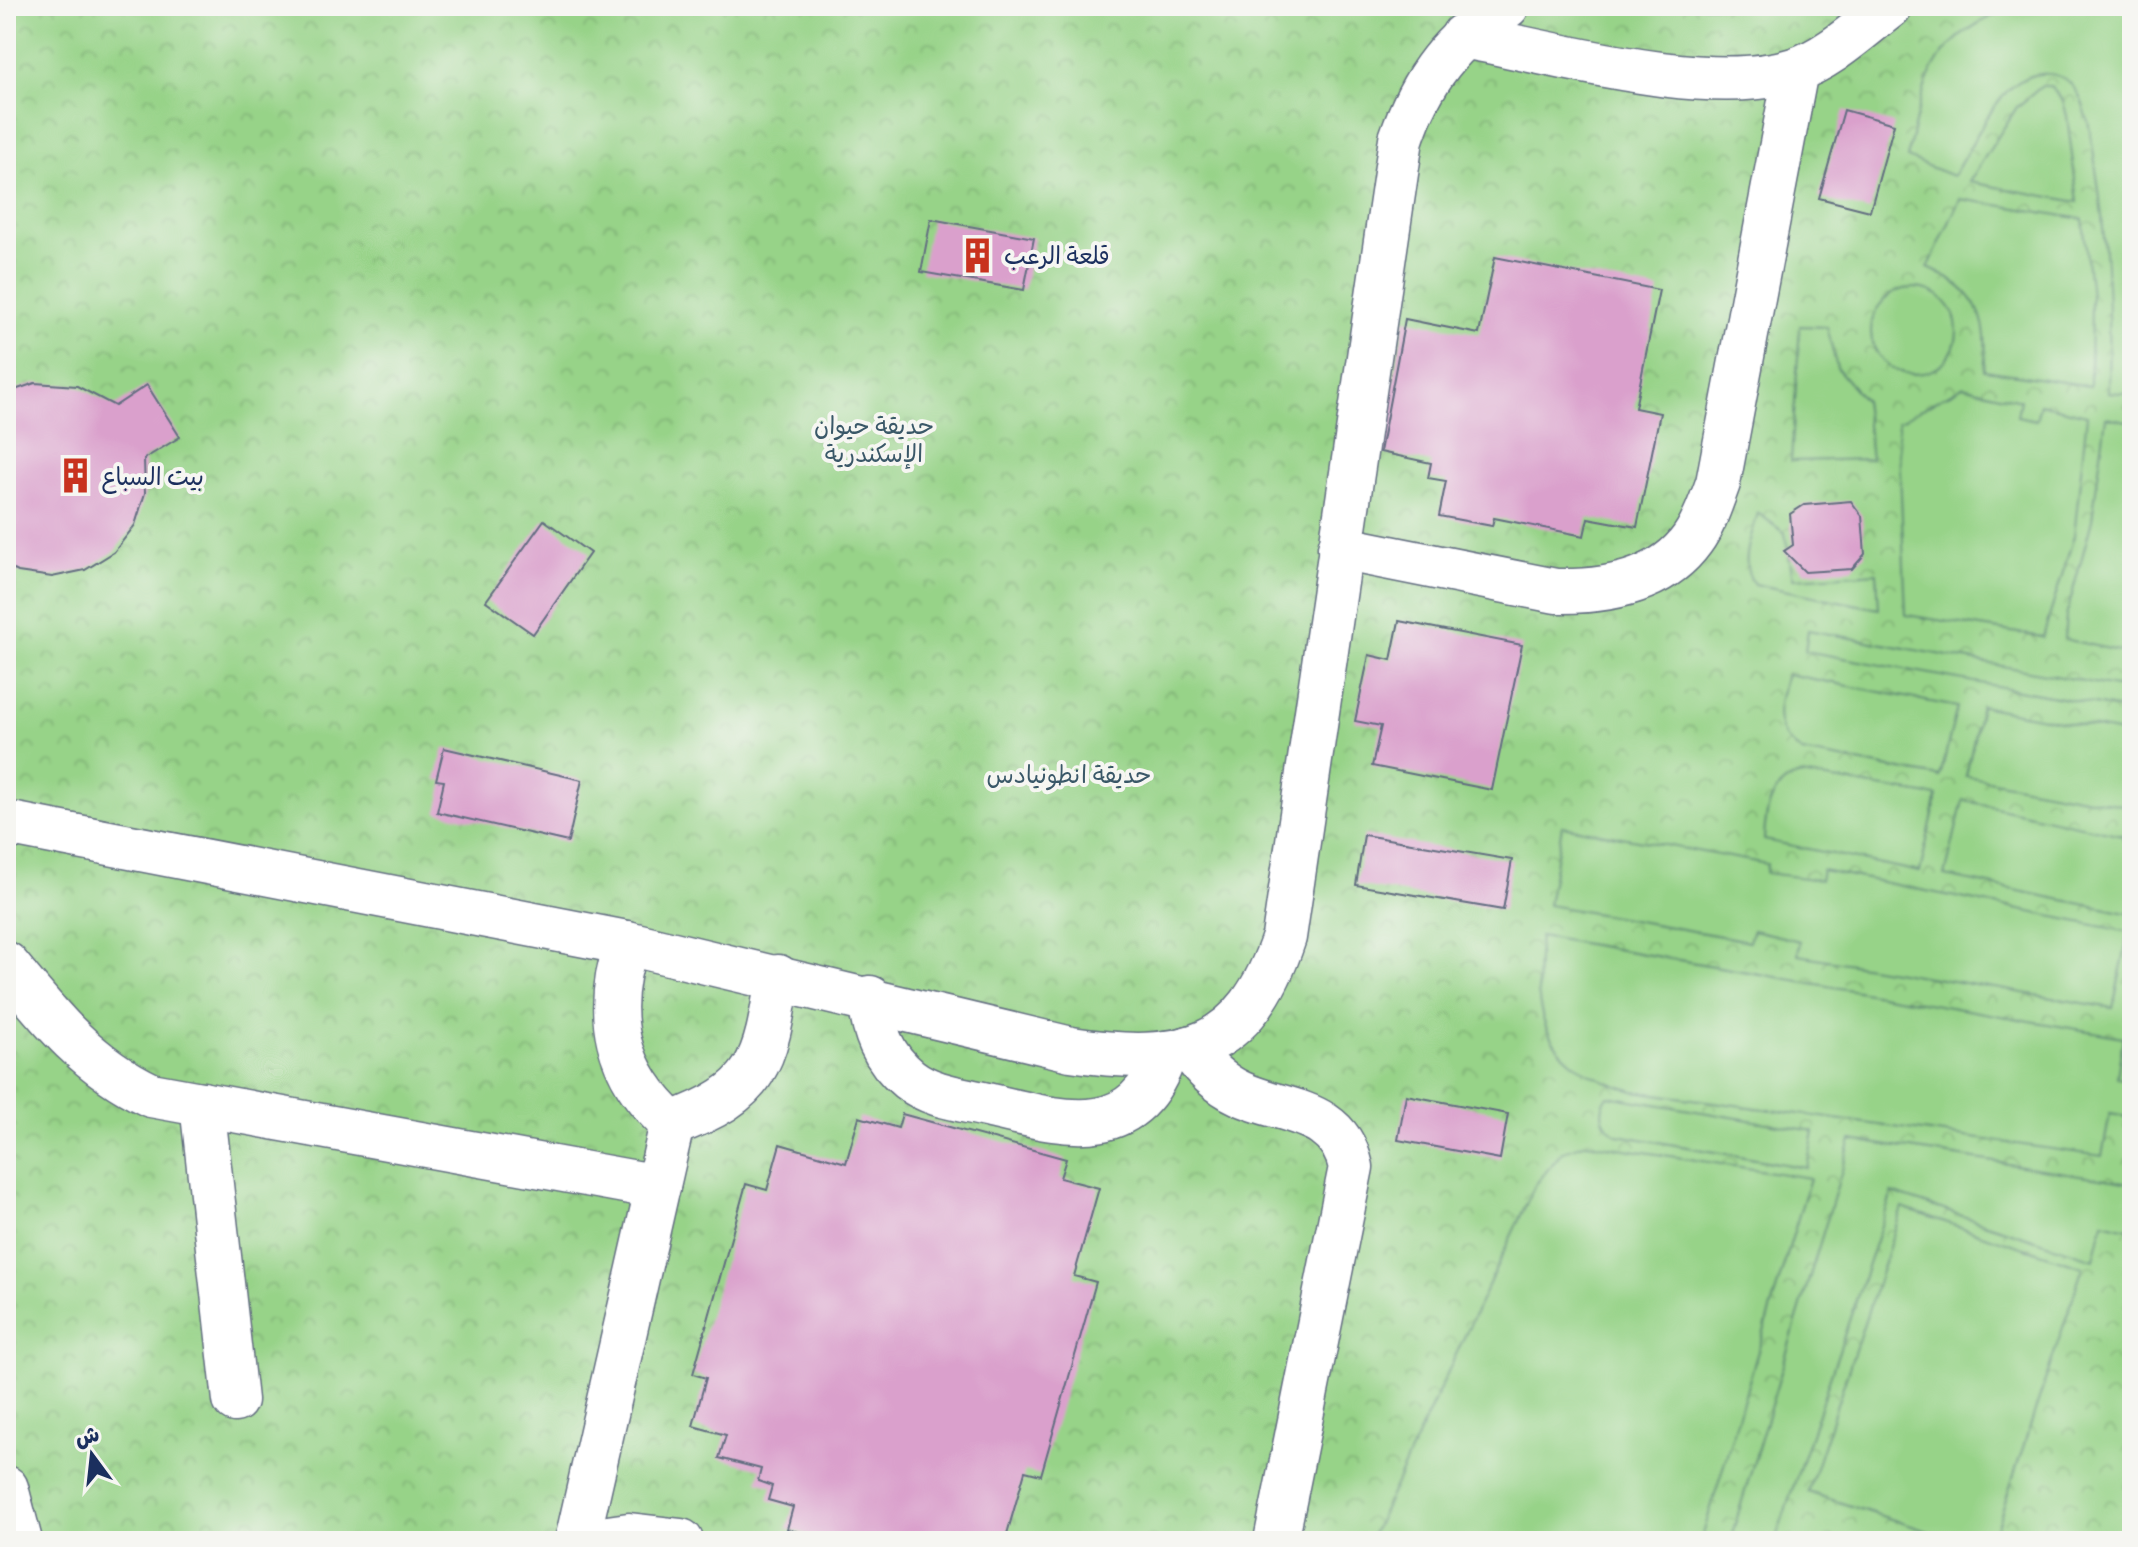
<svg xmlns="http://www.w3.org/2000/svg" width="2138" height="1547" viewBox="0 0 2138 1547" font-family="'Patrick Hand','Playpen Sans Arabic',sans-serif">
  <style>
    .park { fill: url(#park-crowns); stroke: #598173; stroke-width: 2 }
    .garden { fill: #97d388; stroke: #598173; stroke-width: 2 }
    .building { fill: #daa0cc }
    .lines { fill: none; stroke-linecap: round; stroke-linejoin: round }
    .minor-casing { stroke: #636e81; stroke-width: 47 }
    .minor { stroke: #fff; stroke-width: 44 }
    .labels { text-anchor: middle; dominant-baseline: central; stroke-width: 8; stroke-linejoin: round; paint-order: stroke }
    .poi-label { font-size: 24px; fill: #1b2f5e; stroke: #f6f6f2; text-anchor: start }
    .park-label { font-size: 24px; fill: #3a5868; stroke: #f6f6f2 }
  </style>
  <defs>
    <pattern id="park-crowns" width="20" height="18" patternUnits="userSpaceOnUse" patternTransform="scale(2)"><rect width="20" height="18" fill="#97d388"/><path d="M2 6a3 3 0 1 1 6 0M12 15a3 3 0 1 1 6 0" fill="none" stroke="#82b578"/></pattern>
  </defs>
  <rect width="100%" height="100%" fill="#f6f6f2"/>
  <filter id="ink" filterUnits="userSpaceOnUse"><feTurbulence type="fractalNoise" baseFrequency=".0125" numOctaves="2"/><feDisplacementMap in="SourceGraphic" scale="16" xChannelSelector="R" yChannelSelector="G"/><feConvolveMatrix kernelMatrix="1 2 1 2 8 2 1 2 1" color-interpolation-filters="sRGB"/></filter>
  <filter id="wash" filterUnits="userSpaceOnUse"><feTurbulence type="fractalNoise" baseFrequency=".006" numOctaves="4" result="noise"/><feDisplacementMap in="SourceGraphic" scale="32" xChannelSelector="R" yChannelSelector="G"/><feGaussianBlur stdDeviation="1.8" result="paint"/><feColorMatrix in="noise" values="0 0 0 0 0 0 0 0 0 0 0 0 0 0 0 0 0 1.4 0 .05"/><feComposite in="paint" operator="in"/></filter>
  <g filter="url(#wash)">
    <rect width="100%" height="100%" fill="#e8e2c1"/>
    <rect class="park" x="6" y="6" width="2126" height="1535"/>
    <g class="garden">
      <path d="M 2012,6 L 2132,6 L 2132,394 L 2108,392 C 2110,315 2107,239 2095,162 C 2091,139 2089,112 2077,92 C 2063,68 2033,70 2014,85 C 1991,103 1969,151 1953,176 L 1907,158 C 1926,75 1928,44 2012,6 Z"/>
      <polygon points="2042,86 2050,86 2063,101 2067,116 2078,202 1969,182 2017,107"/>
      <path d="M 1960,199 L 2083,219 L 2091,297 L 2090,386 L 1984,370 C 1991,318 1977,289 1928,268 Z"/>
      <circle cx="1914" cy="331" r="43"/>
      <polygon points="1800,326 1827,327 1837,368 1864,400 1871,459 1791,461"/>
      <polygon points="1963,386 2020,400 2017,416 2036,420 2040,404 2087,415 2074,536 2043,637 1906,615 1898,422"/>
      <polygon points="2106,417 2132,422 2132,654 2064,639 2066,617 2092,520"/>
      <path d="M 1758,513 L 1785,533 L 1793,578 L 1877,573 L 1879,609 L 1754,584 C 1738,563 1752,536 1758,513 Z"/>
      <polygon points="1808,630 2132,690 2132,711 1805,651"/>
      <path d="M 1787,674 L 1957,707 L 1940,777 L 1802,752 C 1769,731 1777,705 1787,674 Z"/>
      <polygon points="1981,706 2132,735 2132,797 2127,806 1966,776"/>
      <path d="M 1801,775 L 1937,796 L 1920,872 L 1764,840 C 1765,812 1770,783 1801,775 Z"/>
      <polygon points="1963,800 2122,835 2132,862 2132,914 1945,876"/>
      <polygon points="1562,826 1767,864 1766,873 1820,880 1822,870 2129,932 2113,1008 1798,955 1800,941 1753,930 1749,941 1548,905"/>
      <path d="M 1540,936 L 2123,1037 L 2117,1078 L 2132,1080 L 2132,1118 L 2110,1114 L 2102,1156 L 1634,1091 C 1547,1066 1530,1023 1540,936 Z"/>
      <path d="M 1608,1096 L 1814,1131 L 1807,1168 L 1618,1135 C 1602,1125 1597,1112 1608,1096 Z"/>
      <polygon points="1851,1140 2132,1183 2132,1229 2103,1222 2094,1259 1892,1193 1775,1541 1730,1541"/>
      <polygon points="1587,1143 1810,1178 1701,1541 1369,1541 1535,1185 1563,1151"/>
      <polygon points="1902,1208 2083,1267 1992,1541 1958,1541 1808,1492"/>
    </g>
    <g id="blocks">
      <g class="building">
        <polygon points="1844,110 1894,124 1870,211 1819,198"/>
        <polygon points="931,219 1034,238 1024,290 921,272"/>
        <polygon points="1495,257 1659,290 1635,408 1660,413 1637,527 1588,518 1584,536 1494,518 1492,526 1439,516 1446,481 1428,478 1431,463 1380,452 1405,319 1479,334"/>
        <polygon points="35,383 77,386 115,406 147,385 180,437 144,459 145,493 135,525 114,552 85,570 52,577 18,572 6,566 6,393"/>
        <polygon points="1851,501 1862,516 1865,554 1852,569 1805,572 1784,551 1793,545 1790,514 1804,505"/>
        <polygon points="544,520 590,553 533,634 486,601"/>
        <polygon points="1399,621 1522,645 1492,790 1372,766 1381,726 1355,721 1369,655 1391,660"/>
        <polygon points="444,748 582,780 568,842 437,812 444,781 436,780"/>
        <polygon points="1364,835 1512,860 1503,910 1356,885"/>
        <polygon points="1406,1095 1508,1114 1500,1159 1398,1140"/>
        <polygon points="902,1114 1066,1159 1060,1178 1099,1188 1074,1276 1096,1282 1041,1475 1025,1471 1005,1541 830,1541 787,1529 793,1507 768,1500 772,1486 758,1481 761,1469 719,1458 726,1435 693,1426 706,1378 693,1374 746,1184 767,1190 780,1144 846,1163 859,1117 898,1128"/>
      </g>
    </g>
  </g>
  <g filter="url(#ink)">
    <use href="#blocks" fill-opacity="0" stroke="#636e81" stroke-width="2"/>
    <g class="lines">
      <defs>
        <g id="minor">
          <path d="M 1463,36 C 1553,53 1707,97 1794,70 C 1829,59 1861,28 1890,6"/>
          <path d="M 1340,548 L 1556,591 C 1605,592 1661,583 1692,540 C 1704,524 1711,502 1718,483 L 1796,70"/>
          <path d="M 6,823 L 627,943 L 1071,1049 C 1183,1066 1246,1052 1284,937 L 1401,139 C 1421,79 1452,38 1507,6"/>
          <path d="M 627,943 C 602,1015 616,1073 672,1124"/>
          <path d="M 6,964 C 49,1017 87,1065 151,1095 L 658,1187"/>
          <path d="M 870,998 C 873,1031 883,1058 909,1079 C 932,1097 964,1099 991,1106 C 1064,1123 1135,1145 1165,1053"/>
          <path d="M 1189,1048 C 1203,1067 1218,1083 1240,1093 C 1285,1114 1338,1108 1351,1167 L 1276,1541"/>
          <polyline points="202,1104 235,1400"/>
          <path d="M 672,1124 C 759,1092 765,1064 778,977"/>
          <polyline points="6,1488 20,1541"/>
          <polyline points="577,1541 672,1124"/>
          <polyline points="587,1541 629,1535 681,1541"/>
        </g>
      </defs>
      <use href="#minor" class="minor-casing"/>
      <use href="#minor" class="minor"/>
    </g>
  </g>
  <defs>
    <symbol id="building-bare" viewBox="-9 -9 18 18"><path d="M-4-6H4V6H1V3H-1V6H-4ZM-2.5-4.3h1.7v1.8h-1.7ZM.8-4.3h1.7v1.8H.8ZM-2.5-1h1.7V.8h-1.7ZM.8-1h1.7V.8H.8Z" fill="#c8321e" stroke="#f6f6f2" stroke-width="2.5" paint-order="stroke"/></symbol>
  </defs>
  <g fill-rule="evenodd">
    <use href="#building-bare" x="952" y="230" width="51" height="51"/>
    <use href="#building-bare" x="50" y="450" width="51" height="51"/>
  </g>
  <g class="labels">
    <g class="poi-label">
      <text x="1004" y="255">قلعة الرعب</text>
      <text x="101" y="476">بيت السباع</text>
    </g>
    <g class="park-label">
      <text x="874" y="425">حديقة حيوان<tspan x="874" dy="28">الإسكندرية</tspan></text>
      <text x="1069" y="774">حديقة انطونيادس</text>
    </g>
  </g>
  <rect width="2138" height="1547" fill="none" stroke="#f6f6f2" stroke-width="32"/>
  <g transform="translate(92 1455) rotate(345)" stroke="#f6f6f2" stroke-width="6" paint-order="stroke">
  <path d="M0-6L14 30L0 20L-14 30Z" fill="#1b2f5e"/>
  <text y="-12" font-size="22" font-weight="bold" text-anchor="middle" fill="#1b2f5e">ش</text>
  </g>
</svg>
